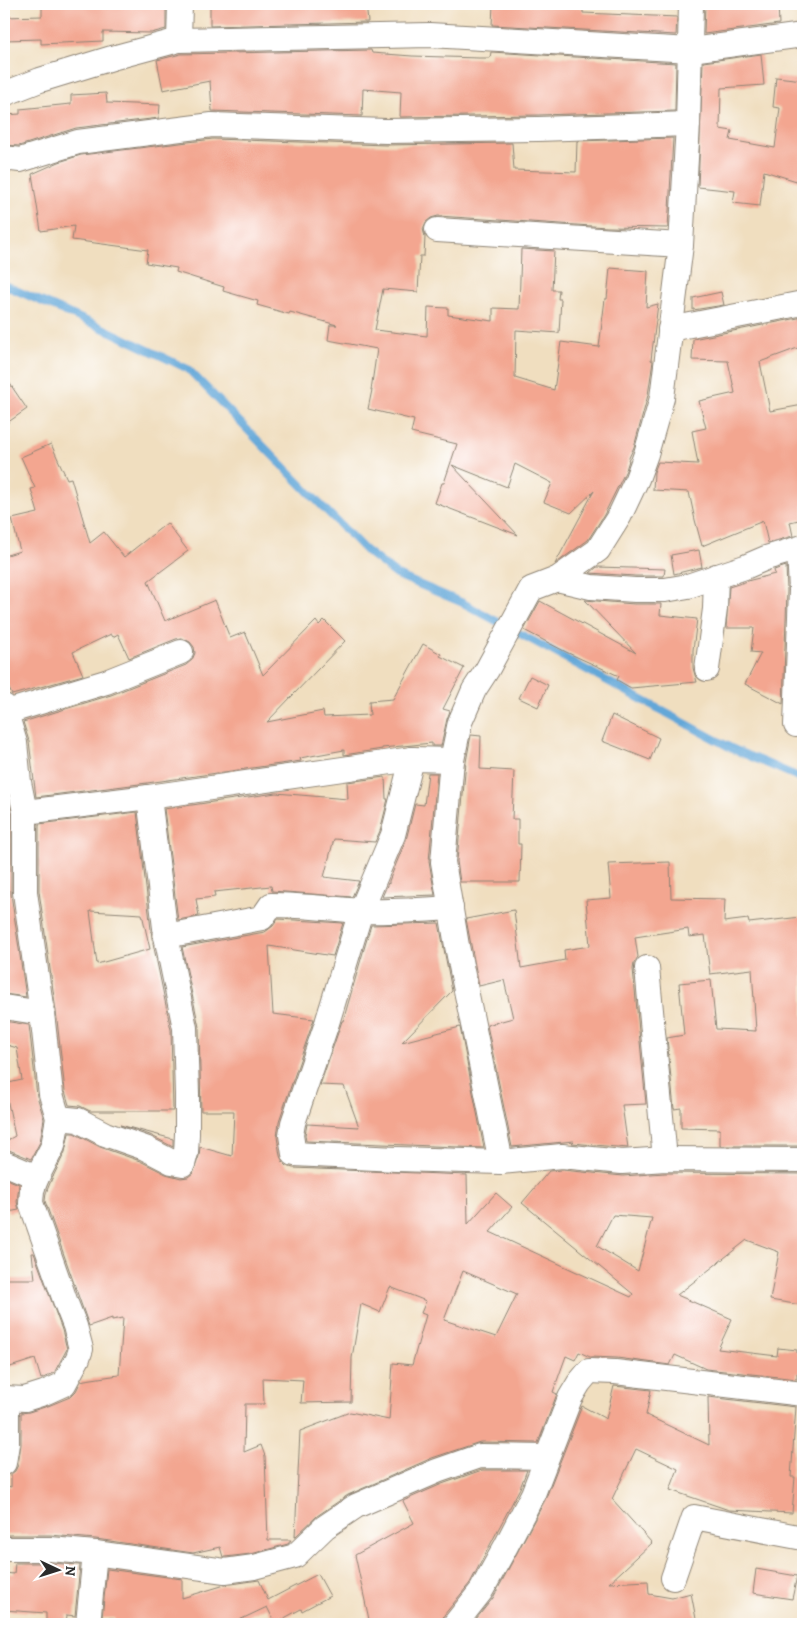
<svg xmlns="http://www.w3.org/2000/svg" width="807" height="1628" viewBox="0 0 807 1628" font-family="Alegreya,serif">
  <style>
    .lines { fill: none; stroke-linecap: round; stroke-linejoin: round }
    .stream { stroke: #63a7d8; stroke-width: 8 }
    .building { fill: #f3a690; fill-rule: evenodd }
    .minor-casing { stroke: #8e8475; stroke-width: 26 }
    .minor { stroke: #fff; stroke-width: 24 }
  </style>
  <rect width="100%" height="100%" fill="#fff"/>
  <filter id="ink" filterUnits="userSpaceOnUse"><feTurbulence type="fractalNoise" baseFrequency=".02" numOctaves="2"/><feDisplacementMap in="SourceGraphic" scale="10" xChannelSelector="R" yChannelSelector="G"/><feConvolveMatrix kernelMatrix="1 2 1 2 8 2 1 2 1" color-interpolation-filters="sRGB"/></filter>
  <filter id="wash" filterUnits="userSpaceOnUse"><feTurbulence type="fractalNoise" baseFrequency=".0096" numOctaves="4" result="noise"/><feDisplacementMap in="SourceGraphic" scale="20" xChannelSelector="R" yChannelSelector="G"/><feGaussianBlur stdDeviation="1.12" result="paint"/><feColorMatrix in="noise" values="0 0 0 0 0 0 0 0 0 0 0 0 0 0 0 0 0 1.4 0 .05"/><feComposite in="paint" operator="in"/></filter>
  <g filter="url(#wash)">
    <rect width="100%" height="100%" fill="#f0debf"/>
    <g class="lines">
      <polyline class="stream" points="4,285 109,331 188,369 365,550 397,575 463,603 733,749 803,779"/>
    </g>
    <g id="blocks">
      <g class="building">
        <polygon points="42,4 166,4 166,29 151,33 103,32 103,41 41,44 41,39 4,40 4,17 42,16"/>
        <polygon points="210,4 366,4 368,22 210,26"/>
        <polygon points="493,4 583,8 583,13 677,17 676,35 492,25"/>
        <polygon points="705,4 778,4 779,24 704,34"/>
        <polygon points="371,50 372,53 412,56 479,58 490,58 491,52 676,63 675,111 538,115 400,117 401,92 363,89 362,116 212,111 210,81 163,90 157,60 181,54"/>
        <polygon points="761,54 764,85 721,88 720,129 732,131 730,140 775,148 780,108 773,107 776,77 803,80 803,183 764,171 760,206 733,203 735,191 698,187 703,62"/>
        <polygon points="106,93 107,103 160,105 159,118 76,128 19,146 4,145 4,115 20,114 20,109 71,104 71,95"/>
        <polygon points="673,138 668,228 607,227 438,216 431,218 426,222 423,229 425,237 424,256 420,256 418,292 383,289 375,330 427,336 428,307 448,308 448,315 493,321 493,308 519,309 521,249 554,251 552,290 559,290 558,299 561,299 559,333 516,330 515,378 554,390 561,342 599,347 605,299 607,299 610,268 648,271 646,307 658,304 651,360 653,361 648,395 634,447 628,460 629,460 626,470 604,515 588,540 555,564 594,491 571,513 544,502 552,483 515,464 507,487 452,465 518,535 435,503 442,483 444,483 457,444 411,433 414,420 368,409 372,390 371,390 377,349 328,340 330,325 337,325 290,312 289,314 257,305 258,301 223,291 224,287 176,272 177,268 146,263 148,250 72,240 74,226 41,231 32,174 59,162 81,155 213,139 386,145 512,143 514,170 576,172 577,141"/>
        <polygon points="721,292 724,305 693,310 693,298"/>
        <polygon points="803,317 803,346 760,362 770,411 803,405 803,519 790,522 793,536 768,543 763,521 702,546 695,520 689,492 653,490 654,472 658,462 698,464 692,431 706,428 699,401 735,393 728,361 692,360 693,339"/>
        <polygon points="4,375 27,409 4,425"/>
        <polygon points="51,444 67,479 71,478 90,543 104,532 124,557 167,523 188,551 148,581 165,621 215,600 230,638 245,632 263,675 316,621 319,625 324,620 345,641 267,722 323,711 324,717 370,715 369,701 393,699 423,644 441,654 440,656 464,668 443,709 450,711 447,719 441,746 432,746 432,743 382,748 382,749 344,755 344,750 300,758 301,761 147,783 36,797 29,741 23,722 111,695 186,665 192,660 195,653 194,647 190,642 182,638 176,639 129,658 118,634 113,637 111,634 73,652 83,675 12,695 4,678 4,556 20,551 12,519 38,513 31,489 35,488 21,457"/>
        <polygon points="699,550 702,567 674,574 671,555"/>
        <polygon points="786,566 787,590 783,704 745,684 761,653 751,652 754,628 726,628 729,587 751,580 775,574 774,570"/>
        <polygon points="597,567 665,569 664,576 635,576 590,573"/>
        <polygon points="585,600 634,604 661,604 660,615 697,619 693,650 693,668 697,682 631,688 617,680 619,676 566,652 524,630 540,601 636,653"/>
        <polygon points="530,676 548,685 538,707 519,698"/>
        <polygon points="612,715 659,738 650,760 602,741"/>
        <polygon points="471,735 481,736 480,769 514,771 512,819 518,819 518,844 521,844 520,882 460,882 457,861 466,762"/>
        <polygon points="4,768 11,813 11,894 26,997 4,994"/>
        <polygon points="428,773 437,773 429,861 435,895 382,897 388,883 389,884 389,881 406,840 415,804 424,805"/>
        <polygon points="385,777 386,799 388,799 380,831 375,842 334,839 324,877 359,881 352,897 272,891 271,886 214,892 215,897 196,899 199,916 178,920 164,809 276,793 348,799 347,782"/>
        <path d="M 137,812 L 152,938 L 171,1030 L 173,1111 L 90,1111 L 80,1106 L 69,1105 L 65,1091 L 56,1011 L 39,891 L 39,824 ZM 90,911 L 142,914 L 150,949 L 97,964 Z"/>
        <polygon points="670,862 671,898 725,899 724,922 748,919 749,923 801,917 803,944 803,1146 720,1146 720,1129 681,1128 681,1108 674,1109 667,1038 684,1035 679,983 711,980 716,1029 756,1031 752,969 710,974 705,935 689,937 688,929 635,937 638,957 634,963 633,969 646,1104 622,1105 628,1148 572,1143 574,1141 512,1147 487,1025 513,1018 504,980 479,986 466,919 514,910 521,968 565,960 564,950 590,946 586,900 611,898 608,864"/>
        <path d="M 278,919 L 343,923 L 333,956 L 269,946 L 273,1014 L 314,1019 L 279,1121 L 277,1137 L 280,1156 L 283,1162 L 287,1166 L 293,1168 L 467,1175 L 468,1224 L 496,1193 L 512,1207 L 490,1232 L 631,1297 L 633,1294 L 522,1203 L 549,1171 L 562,1170 L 623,1176 L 665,1173 L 803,1174 L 803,1291 L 801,1305 L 770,1300 L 779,1252 L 747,1240 L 677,1295 L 732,1319 L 718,1349 L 777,1356 L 778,1348 L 797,1350 L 797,1353 L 803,1354 L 800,1374 L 797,1373 L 797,1379 L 706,1369 L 675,1355 L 670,1365 L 617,1358 L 590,1357 L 579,1352 L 575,1360 L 566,1356 L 553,1392 L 557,1394 L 538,1443 L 480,1442 L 432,1458 L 348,1495 L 317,1516 L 295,1537 L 300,1431 L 350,1412 L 389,1420 L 393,1363 L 412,1365 L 426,1315 L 421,1313 L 426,1301 L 390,1287 L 380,1312 L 361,1304 L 352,1358 L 351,1402 L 301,1403 L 303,1380 L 263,1378 L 264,1404 L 245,1404 L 244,1452 L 261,1445 L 265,1456 L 268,1540 L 291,1540 L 288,1544 L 251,1554 L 225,1557 L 223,1557 L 220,1547 L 193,1553 L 96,1539 L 50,1535 L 4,1535 L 4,1485 L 11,1487 L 11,1474 L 15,1471 L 18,1465 L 21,1444 L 21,1413 L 29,1412 L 48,1406 L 70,1397 L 76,1391 L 81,1381 L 85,1380 L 119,1375 L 123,1318 L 112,1320 L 112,1318 L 89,1326 L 45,1201 L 46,1193 L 50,1183 L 65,1152 L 69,1133 L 74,1133 L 100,1147 L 140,1161 L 166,1174 L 181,1178 L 188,1177 L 193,1173 L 199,1156 L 200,1147 L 232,1156 L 234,1111 L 201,1111 L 199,1027 L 182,947 L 265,932 L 273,926 ZM 613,1215 L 652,1218 L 638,1271 L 597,1246 ZM 463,1271 L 517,1294 L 496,1337 L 444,1320 Z"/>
        <polygon points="439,923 452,991 402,1042 460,1027 484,1148 306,1141 305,1135 307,1124 359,1127 344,1086 320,1085 342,1021 343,1021 371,925"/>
        <polygon points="4,1021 29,1025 37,1096 44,1119 40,1142 31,1159 9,1150 4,1149 4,1142 15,1136 4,1084 22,1080 17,1048 4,1044"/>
        <polygon points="120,1125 173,1139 173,1147 150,1135"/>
        <polygon points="4,1178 19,1184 17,1202 19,1210 8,1212 4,1193"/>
        <polygon points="32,1253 34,1253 62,1330 67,1349 54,1373 41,1379 35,1359 4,1369 4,1279 35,1279"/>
        <polygon points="614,1386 651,1390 646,1415 709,1445 708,1397 796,1407 791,1477 795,1477 792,1513 729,1510 670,1490 678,1469 636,1449 612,1499 652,1543 609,1583 648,1581 649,1594 672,1598 691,1593 697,1624 472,1624 493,1598 545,1500 582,1406 606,1419"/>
        <polygon points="482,1470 527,1470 520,1488 470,1583 444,1615 442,1624 370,1624 355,1555 414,1523 403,1501 442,1484"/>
        <polygon points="15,1563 49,1563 80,1565 75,1616 67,1615 66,1624 46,1624 46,1613 4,1610 4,1573 14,1574"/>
        <polygon points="107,1569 182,1579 182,1598 225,1585 259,1580 268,1600 318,1574 330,1596 302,1611 301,1609 275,1623 267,1607 231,1624 117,1624 114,1618 102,1618"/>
        <polygon points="756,1569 797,1576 792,1599 753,1593"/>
      </g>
    </g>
  </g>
  <g filter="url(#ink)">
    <use href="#blocks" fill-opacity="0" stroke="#8e8475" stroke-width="1"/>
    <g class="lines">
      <defs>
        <g id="minor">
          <polyline points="179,40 180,4"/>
          <polyline points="4,94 40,80 112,58 179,40 430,35 691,50 803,35"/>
          <polyline points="4,158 20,160 78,142 212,125 386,131 538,129 688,124"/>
          <polyline points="437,230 681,245"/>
          <polyline points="670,329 803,303"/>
          <polyline points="557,579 591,587 635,590 665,590 688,586 745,567 766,558 803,547"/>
          <polyline points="707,669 715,609 716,576"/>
          <polyline points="4,706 15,743 19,782 25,812 25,892 42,1013 51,1094 58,1118 53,1146 37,1177 32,1190 31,1203 66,1303 75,1326 81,1349 78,1358 64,1384 44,1393 25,1399 4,1398"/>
          <polyline points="7,712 106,682 181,652"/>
          <polyline points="796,725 801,590 799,550"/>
          <polyline points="412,759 393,835 361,911 327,1023 293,1123 291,1135 294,1154 396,1159 501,1162 562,1156 622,1162 665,1159 803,1160"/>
          <path d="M 149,797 L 166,936 L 262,918 L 271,905 C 301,905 331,909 361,911 C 391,912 421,910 451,908"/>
          <polyline points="25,812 149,797 412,759 452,760"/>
          <polyline points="647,968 665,1159"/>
          <polyline points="4,1007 42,1013"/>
          <polyline points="58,1118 78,1120 105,1134 145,1148 172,1162 183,1164 186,1153 187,1134 187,1094 185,1028 166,936"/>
          <polyline points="501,1162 457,946 443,862 452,760 460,722 474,690 487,670 531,589 557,579 598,550 620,515 637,479 646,454 662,398 681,245 688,124 691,4"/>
          <polyline points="4,1163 37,1177"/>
          <polyline points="4,1463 7,1444 7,1398"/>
          <polyline points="4,1549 50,1549 95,1553 225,1571 254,1567 295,1556 325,1527 356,1506 437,1471 480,1456 546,1457"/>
          <polyline points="673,1578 694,1517 803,1538"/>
          <polyline points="88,1624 95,1553"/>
          <polyline points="455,1624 481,1591 506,1546 533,1494 570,1398 579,1383 589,1371 615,1372 803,1394"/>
        </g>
      </defs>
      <use href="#minor" class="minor-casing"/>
      <use href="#minor" class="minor"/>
    </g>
  </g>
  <rect width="807" height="1628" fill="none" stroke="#fff" stroke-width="20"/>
  <g transform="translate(58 1570) rotate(94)" stroke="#ffffff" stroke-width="4" paint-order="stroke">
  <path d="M0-4L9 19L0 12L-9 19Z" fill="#2b2b2b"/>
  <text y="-8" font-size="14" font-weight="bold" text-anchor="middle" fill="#2b2b2b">N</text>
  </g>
</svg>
